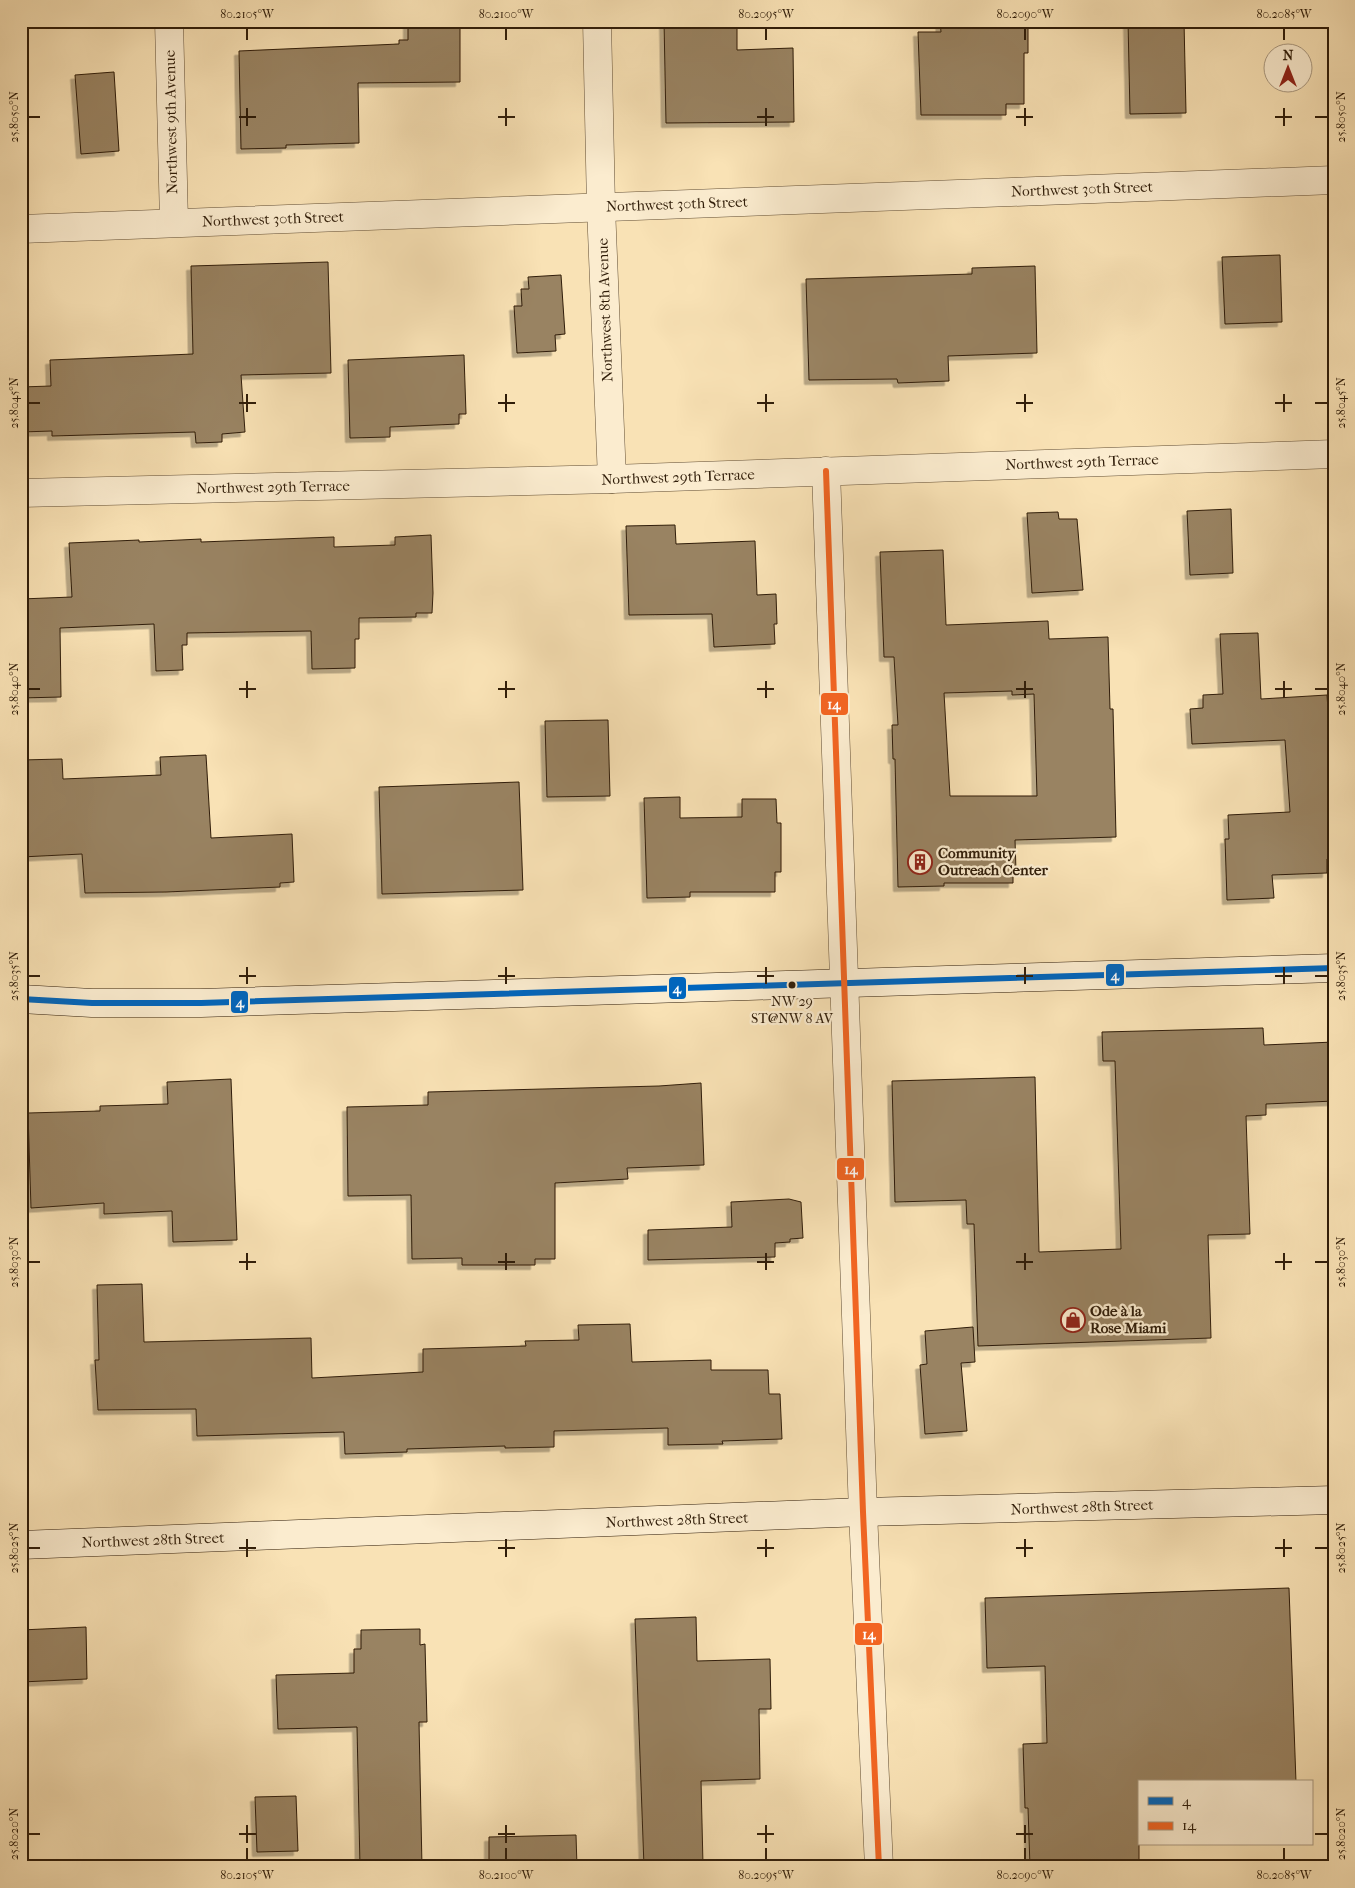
<svg xmlns="http://www.w3.org/2000/svg" width="1355" height="1888" viewBox="0 0 1355 1888" font-family="'IM FELL French Canon',serif">
  <style>
    .building { fill: #998362; stroke: #301d09; fill-rule: evenodd; filter: url(#shadow) }
    .lines { fill: none; stroke-linecap: round; stroke-linejoin: round }
    .street-casing { stroke: #624e34; stroke-width: 29 }
    .secondary-casing { stroke: #301d09; stroke-width: 29 }
    .street { stroke: #fbeccf; stroke-width: 28 }
    .secondary { stroke: #fbeccf; stroke-width: 28 }
    .bus-1-casing { stroke: #fbeccf; stroke-width: 10 }
    .bus-2-casing { stroke: #fbeccf; stroke-width: 10 }
    .bus-1 { stroke: #0065bd; stroke-width: 6 }
    .bus-2 { stroke: #f26522; stroke-width: 6 }
    .ticks { fill: none; stroke: #301d09; stroke-width: 2 }
    .bus-dot { fill: #301d09; stroke: #fbeccf; stroke-width: 2 }
    .labels { text-anchor: middle; dominant-baseline: central; stroke-width: 4.5; stroke-linejoin: round; paint-order: stroke }
    .bus-label { font-size: 14px; fill: #301d09; stroke: #fbeccf }
    .street-label { font-size: 15px; fill: #301d09; stroke: #fbeccf }
    .poi-label { font-size: 15px; font-weight: bold; fill: #301d09; stroke: #fbeccf; text-anchor: start }
    .line-badge { stroke: #fbeccf; stroke-width: 2 }
    .badge-label { font-size: 14px; text-anchor: middle; font-weight: bold; fill: #fff }
    .neatline { fill: none; stroke: #301d09; stroke-width: 2 }
    .ticks-label { font-size: 12px; text-anchor: middle; fill: #301d09 }
  </style>
  <defs>
    <filter id="shadow"><feDropShadow dx="-4.5" dy="4.5" stdDeviation="0" flood-color="#0004"/></filter>
  </defs>
  <rect width="100%" height="100%" fill="#f9e2b5"/>
  <filter id="stains"><feTurbulence type="fractalNoise" baseFrequency=".004" numOctaves="4"/><feColorMatrix values="0 0 0 0 .2 0 0 0 0 .09 0 0 0 0 .02 0 0 0 .5 -.17"/></filter>
  <radialGradient id="worn" r=".72"><stop offset=".6" stop-color="#630" stop-opacity="0"/><stop offset="1" stop-color="#630" stop-opacity=".3"/></radialGradient>
  <g class="building">
    <polygon points="408,21 460,21 460,82 358,83 359,143 286,145 286,148 241,149 239,51 399,44 399,40 408,40"/>
    <polygon points="664,21 737,21 737,50 793,48 794,122 666,123"/>
    <polygon points="940,21 1028,21 1028,53 1024,53 1024,104 1006,104 1006,115 921,115 918,32 941,32"/>
    <polygon points="1128,21 1184,21 1186,113 1130,114"/>
    <polygon points="114,72 119,151 81,154 75,75"/>
    <polygon points="1280,255 1282,322 1225,324 1222,257"/>
    <polygon points="328,262 331,373 241,375 245,432 222,434 222,442 196,443 195,432 52,436 52,431 21,432 21,387 51,386 50,360 193,354 191,266"/>
    <polygon points="1035,266 1037,353 948,356 949,381 898,383 897,379 809,380 806,279 972,274 972,268"/>
    <polygon points="561,275 565,334 555,335 556,351 517,353 514,306 522,306 521,289 529,289 528,277"/>
    <polygon points="464,355 466,414 459,414 459,424 390,427 390,437 350,438 348,360"/>
    <polygon points="1231,509 1233,573 1190,575 1187,511"/>
    <polygon points="1058,512 1059,519 1077,519 1083,590 1032,593 1027,513"/>
    <polygon points="675,525 676,544 755,541 757,595 776,594 777,624 774,624 775,644 714,647 712,614 629,615 626,526"/>
    <polygon points="431,535 433,593 432,613 416,613 416,617 359,618 359,639 355,639 355,668 312,669 311,631 187,633 187,645 182,645 183,670 156,671 154,624 60,628 61,697 21,698 21,599 72,597 69,543 139,540 139,542 201,539 201,542 334,537 334,547 395,545 395,537"/>
    <path d="M 943,550 L 946,625 L 1048,621 L 1049,639 L 1108,637 L 1110,709 L 1113,709 L 1116,837 L 1015,840 L 1016,871 L 1013,871 L 1013,883 L 944,883 L 944,886 L 898,887 L 895,759 L 893,759 L 892,725 L 898,725 L 894,657 L 884,657 L 880,552 ZM 1012,691 L 1012,695 L 1034,694 L 1037,796 L 950,796 L 944,693 Z"/>
    <polygon points="1258,633 1261,699 1327,695 1334,799 1334,859 1327,859 1327,873 1272,875 1274,898 1227,900 1225,839 1229,839 1228,815 1290,812 1285,740 1192,744 1190,709 1203,708 1203,695 1223,694 1220,634"/>
    <polygon points="608,720 610,796 547,797 545,721"/>
    <polygon points="206,755 211,838 292,834 294,882 280,883 280,887 166,892 85,893 82,854 21,857 21,760 62,759 63,779 161,775 160,757"/>
    <polygon points="519,782 523,890 382,894 379,787"/>
    <polygon points="680,797 680,818 742,817 742,799 776,799 777,823 781,823 781,872 775,872 775,892 690,892 690,897 647,898 644,798"/>
    <polygon points="1263,1028 1264,1045 1334,1042 1334,1101 1266,1104 1266,1115 1246,1116 1250,1234 1208,1235 1211,1338 978,1346 974,1224 967,1224 966,1200 895,1202 892,1081 1035,1077 1039,1252 1121,1249 1115,1061 1103,1061 1102,1032"/>
    <polygon points="231,1079 237,1240 173,1242 172,1211 104,1214 104,1203 31,1208 28,1113 100,1111 100,1106 168,1104 167,1082"/>
    <polygon points="701,1083 704,1165 627,1168 628,1179 555,1183 555,1259 535,1259 535,1265 462,1265 462,1258 412,1259 411,1195 348,1196 347,1107 428,1105 428,1092 659,1086"/>
    <polygon points="789,1199 801,1202 803,1238 790,1239 790,1242 775,1243 775,1257 648,1260 648,1230 732,1227 731,1202"/>
    <polygon points="142,1284 144,1342 311,1338 312,1378 423,1372 423,1349 526,1346 525,1341 579,1340 578,1325 630,1324 632,1362 711,1360 711,1370 768,1370 769,1394 780,1394 782,1439 722,1441 723,1444 668,1445 668,1428 554,1431 554,1447 505,1448 505,1446 407,1449 407,1452 345,1454 344,1432 197,1436 196,1409 98,1410 95,1360 99,1360 97,1285"/>
    <polygon points="973,1327 975,1362 961,1363 967,1431 925,1434 920,1365 927,1364 925,1331"/>
    <polygon points="1289,1588 1296,1782 1139,1782 1139,1867 1030,1867 1028,1808 1025,1808 1023,1744 1047,1743 1045,1666 987,1668 985,1598"/>
    <polygon points="696,1617 697,1661 770,1659 771,1709 759,1709 760,1779 701,1781 703,1865 644,1867 635,1619"/>
    <polygon points="86,1627 87,1679 21,1682 21,1630"/>
    <polygon points="420,1629 420,1645 425,1644 427,1722 419,1722 422,1867 360,1867 357,1727 278,1729 276,1675 354,1673 354,1649 361,1649 361,1630"/>
    <polygon points="296,1796 298,1851 257,1852 255,1797"/>
    <polygon points="576,1835 577,1867 489,1867 489,1837"/>
  </g>
  <g class="lines">
    <defs>
      <g id="street">
        <polyline points="169,21 174,222"/>
        <polyline points="597,21 601,207 612,479"/>
        <polyline points="21,229 1334,180"/>
        <polyline points="826,471 863,1512 879,1867"/>
        <polyline points="21,493 612,479 1334,454"/>
      </g>
      <g id="secondary">
        <polyline points="21,999 92,1003 201,1003 1334,968"/>
        <polyline points="21,1545 863,1512 1334,1500"/>
      </g>
    </defs>
    <use href="#street" class="street-casing"/>
    <use href="#secondary" class="secondary-casing"/>
    <use href="#street" class="street"/>
    <use href="#secondary" class="secondary"/>
    <defs>
      <polyline id="bus-1" points="21,999 92,1003 201,1003 1334,968"/>
      <polyline id="bus-2" points="826,471 863,1512 879,1867"/>
    </defs>
    <use href="#bus-1" class="bus-1-casing"/>
    <use href="#bus-2" class="bus-2-casing"/>
    <use href="#bus-1" class="bus-1"/>
    <use href="#bus-2" class="bus-2"/>
  </g>
  <path class="ticks" d="M 247,28 L 247,40M 506,28 L 506,40M 766,28 L 766,40M 1025,28 L 1025,40M 1284,28 L 1284,40M 247,108 L 247,126M 506,108 L 506,126M 766,108 L 766,126M 1025,108 L 1025,126M 1284,108 L 1284,126M 28,117 L 40,117M 239,117 L 256,117M 498,117 L 515,117M 757,117 L 774,117M 1016,117 L 1033,117M 1275,117 L 1292,117M 1315,117 L 1328,117M 247,394 L 247,412M 506,394 L 506,412M 766,394 L 766,412M 1025,394 L 1025,412M 1284,394 L 1284,412M 28,403 L 40,403M 239,403 L 256,403M 498,403 L 515,403M 757,403 L 774,403M 1016,403 L 1033,403M 1275,403 L 1292,403M 1315,403 L 1328,403M 247,681 L 247,698M 506,681 L 506,698M 766,681 L 766,698M 1025,681 L 1025,698M 1284,681 L 1284,698M 28,689 L 40,689M 239,689 L 256,689M 498,689 L 515,689M 757,689 L 774,689M 1016,689 L 1033,689M 1275,689 L 1292,689M 1315,689 L 1328,689M 247,967 L 247,984M 506,967 L 506,984M 766,967 L 766,984M 1025,967 L 1025,984M 1284,967 L 1284,984M 28,976 L 40,976M 239,976 L 256,976M 498,976 L 515,976M 757,976 L 774,976M 1016,976 L 1033,976M 1275,976 L 1292,976M 1315,976 L 1328,976M 247,1253 L 247,1270M 506,1253 L 506,1270M 766,1253 L 766,1270M 1025,1253 L 1025,1270M 1284,1253 L 1284,1270M 28,1262 L 40,1262M 239,1262 L 256,1262M 498,1262 L 515,1262M 757,1262 L 774,1262M 1016,1262 L 1033,1262M 1275,1262 L 1292,1262M 1315,1262 L 1328,1262M 247,1539 L 247,1557M 506,1539 L 506,1557M 766,1539 L 766,1557M 1025,1539 L 1025,1557M 1284,1539 L 1284,1557M 28,1548 L 40,1548M 239,1548 L 256,1548M 498,1548 L 515,1548M 757,1548 L 774,1548M 1016,1548 L 1033,1548M 1275,1548 L 1292,1548M 1315,1548 L 1328,1548M 247,1825 L 247,1843M 506,1825 L 506,1843M 766,1825 L 766,1843M 1025,1825 L 1025,1843M 28,1834 L 40,1834M 239,1834 L 256,1834M 498,1834 L 515,1834M 757,1834 L 774,1834M 1016,1834 L 1033,1834M 1315,1834 L 1328,1834M 247,1848 L 247,1860M 506,1848 L 506,1860M 766,1848 L 766,1860M 1025,1848 L 1025,1860M 1284,1848 L 1284,1860"/>
  <defs>
    <symbol id="building-ring" viewBox="-11 -11 22 22"><circle r="9.5" fill="#fbeccf" stroke="#8f2418" stroke-width="1.5"/><path d="M-4-6H4V6H1V3H-1V6H-4ZM-2.5-4.3h1.7v1.8h-1.7ZM.8-4.3h1.7v1.8H.8ZM-2.5-1h1.7V.8h-1.7ZM.8-1h1.7V.8H.8Z" fill="#8f2418"/></symbol>
    <symbol id="shop-ring" viewBox="-11 -11 22 22"><circle r="9.5" fill="#fbeccf" stroke="#8f2418" stroke-width="1.5"/><path d="M-5-2.5h2.3a2.7 3.5 0 0 1 5.4 0H5L5.5 6h-11ZM-1.5-2.5h3a1.5 2.3 0 0 0-3 0Z" fill="#8f2418"/></symbol>
  </defs>
  <g fill-rule="evenodd">
    <use href="#building-ring" x="906" y="848" width="28" height="28"/>
    <use href="#shop-ring" x="1059" y="1306" width="28" height="28"/>
  </g>
  <circle class="bus-dot" cx="792" cy="985" r="4.5"/>
  <g class="labels">
    <g class="bus-label">
      <text x="792" y="1001">NW 29<tspan x="792" dy="17">ST@NW 8 AV</tspan></text>
    </g>
    <g class="street-label">
      <text transform="translate(171 122) rotate(-91)">Northwest 9th Avenue</text>
      <text transform="translate(1082 189) rotate(-2)">Northwest 30th Street</text>
      <text transform="translate(677 204) rotate(-2)">Northwest 30th Street</text>
      <text transform="translate(273 219) rotate(-2)">Northwest 30th Street</text>
      <text transform="translate(605 310) rotate(-92)">Northwest 8th Avenue</text>
      <text transform="translate(1082 462) rotate(-2)">Northwest 29th Terrace</text>
      <text transform="translate(678 477) rotate(-2)">Northwest 29th Terrace</text>
      <text transform="translate(273 487) rotate(-1)">Northwest 29th Terrace</text>
      <text transform="translate(1082 1507) rotate(-2)">Northwest 28th Street</text>
      <text transform="translate(677 1520) rotate(-2)">Northwest 28th Street</text>
      <text transform="translate(153 1540) rotate(-2)">Northwest 28th Street</text>
    </g>
    <g class="poi-label">
      <text x="938" y="853">Community<tspan x="938" dy="17">Outreach Center</tspan></text>
      <text x="1090" y="1311">Ode à la<tspan x="1090" dy="17">Rose Miami</tspan></text>
    </g>
  </g>
  <g class="line-badge">
    <rect x="820" y="692" width="29" height="24" rx="5" fill="#f26522"/>
    <rect x="1105" y="963" width="20" height="24" rx="5" fill="#0065bd"/>
    <rect x="668" y="976" width="19" height="24" rx="5" fill="#0065bd"/>
    <rect x="230" y="990" width="19" height="24" rx="5" fill="#0065bd"/>
    <rect x="836" y="1157" width="29" height="24" rx="5" fill="#f26522"/>
    <rect x="854" y="1622" width="29" height="24" rx="5" fill="#f26522"/>
  </g>
  <g class="badge-label">
    <text x="834" y="709">14</text>
    <text x="1115" y="980">4</text>
    <text x="677" y="993">4</text>
    <text x="240" y="1007">4</text>
    <text x="851" y="1174">14</text>
    <text x="869" y="1639">14</text>
  </g>
  <rect width="1355" height="1888" fill="none" stroke="#f9e2b5" stroke-width="55"/>
  <rect x="1138" y="1780" width="175" height="65" fill="#fbeccf" stroke="#aa9980"/>
  <rect x="1148" y="1797" width="25" height="8" fill="#0065bd" stroke="#aa9980"/>
  <text x="1182" y="1806" font-size="15" fill="#301d09">4</text>
  <rect x="1148" y="1822" width="25" height="8" fill="#f26522" stroke="#aa9980"/>
  <text x="1182" y="1830" font-size="15" fill="#301d09">14</text>
  <g transform="translate(1288 68)"><circle r="24" fill="#fbeccf" stroke="#aa9980"/>
  <path d="M0-4L9 19L0 12L-9 19Z" fill="#8f2418"/>
  <text y="-8" font-size="14" font-weight="bold" text-anchor="middle" fill="#301d09">N</text>
  </g>
  <rect x="28" y="28" width="1300" height="1832" class="neatline"/>
  <g class="ticks-label">
    <text x="247" y="18">80.2105°W</text>
    <text x="506" y="18">80.2100°W</text>
    <text x="766" y="18">80.2095°W</text>
    <text x="1025" y="18">80.2090°W</text>
    <text x="1284" y="18">80.2085°W</text>
    <text transform="translate(14 117) rotate(-90)" y="4">25.8050°N</text>
    <text transform="translate(1341 117) rotate(-90)" y="4">25.8050°N</text>
    <text transform="translate(14 403) rotate(-90)" y="4">25.8045°N</text>
    <text transform="translate(1341 403) rotate(-90)" y="4">25.8045°N</text>
    <text transform="translate(14 689) rotate(-90)" y="4">25.8040°N</text>
    <text transform="translate(1341 689) rotate(-90)" y="4">25.8040°N</text>
    <text transform="translate(14 976) rotate(-90)" y="4">25.8035°N</text>
    <text transform="translate(1341 976) rotate(-90)" y="4">25.8035°N</text>
    <text transform="translate(14 1262) rotate(-90)" y="4">25.8030°N</text>
    <text transform="translate(1341 1262) rotate(-90)" y="4">25.8030°N</text>
    <text transform="translate(14 1548) rotate(-90)" y="4">25.8025°N</text>
    <text transform="translate(1341 1548) rotate(-90)" y="4">25.8025°N</text>
    <text transform="translate(14 1834) rotate(-90)" y="4">25.8020°N</text>
    <text transform="translate(1341 1834) rotate(-90)" y="4">25.8020°N</text>
    <text x="247" y="1879">80.2105°W</text>
    <text x="506" y="1879">80.2100°W</text>
    <text x="766" y="1879">80.2095°W</text>
    <text x="1025" y="1879">80.2090°W</text>
    <text x="1284" y="1879">80.2085°W</text>
  </g>
  <rect width="100%" height="100%" filter="url(#stains)"/>
  <rect width="100%" height="100%" fill="url(#worn)"/>
</svg>
